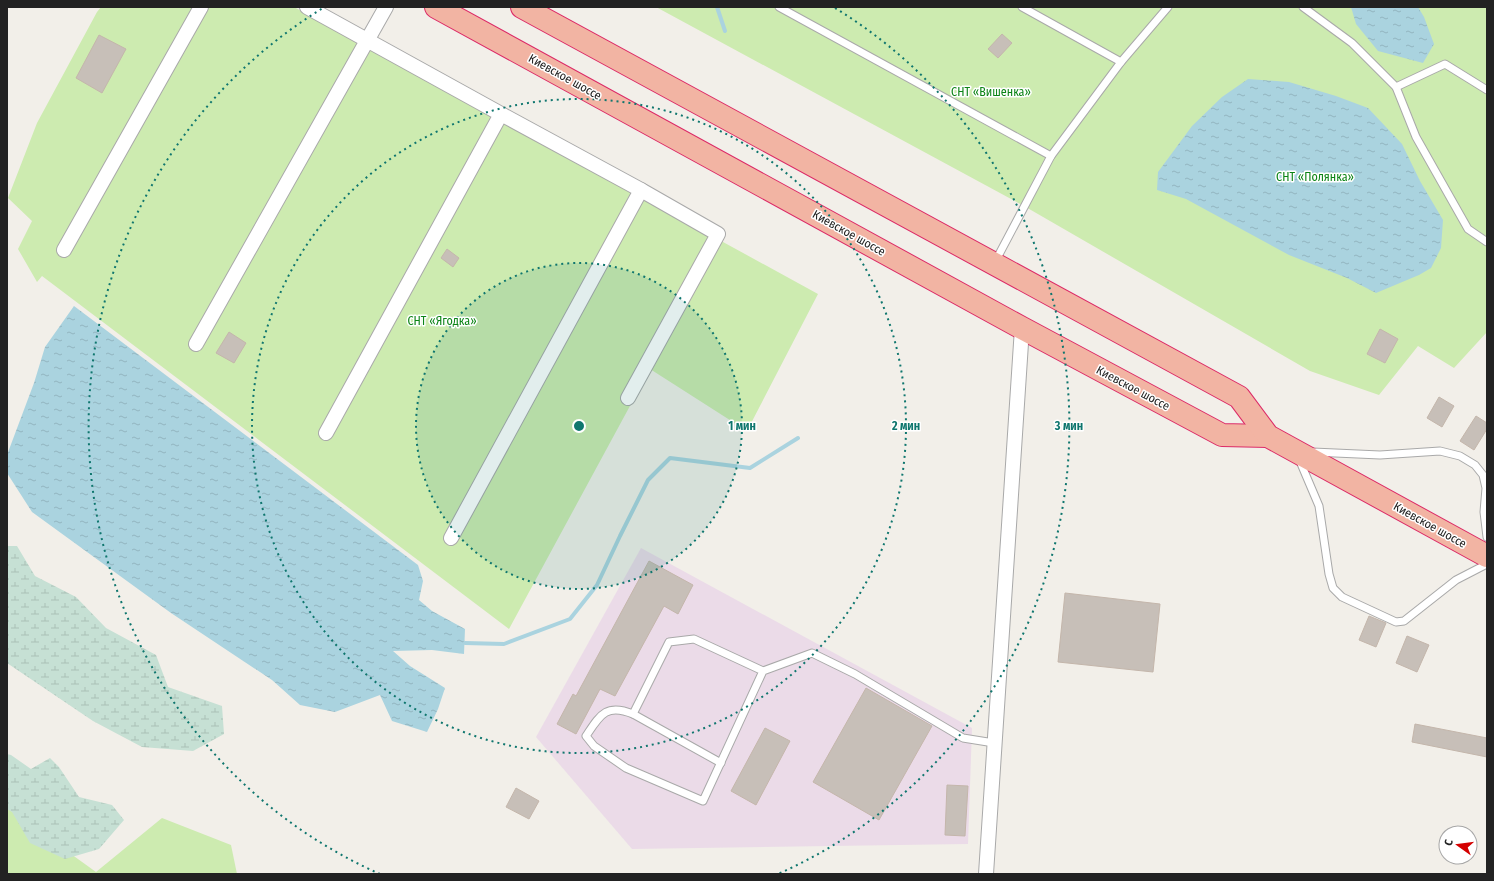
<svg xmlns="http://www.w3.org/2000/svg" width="1494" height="881" viewBox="0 0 1494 881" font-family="'Fira Sans Condensed',sans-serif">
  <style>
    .industrial { fill: #ebdbe8 }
    .grass { fill: #cdebb0 }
    .wetland { fill: url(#wetland-marsh) }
    .water { fill: url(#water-ripples) }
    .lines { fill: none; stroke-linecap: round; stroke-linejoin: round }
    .stream { stroke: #aad3df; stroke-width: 4 }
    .building { fill: #c7bfb8; stroke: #c4b6ab }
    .service-casing { stroke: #a9a9a9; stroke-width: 9 }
    .minor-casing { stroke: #a9a9a9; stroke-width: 16 }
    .trunk-casing { stroke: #dc2a67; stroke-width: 24 }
    .service { stroke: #fff; stroke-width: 7 }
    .minor { stroke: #fff; stroke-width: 14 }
    .trunk { stroke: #f2b4a3; stroke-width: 22 }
    .ring { fill: none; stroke: #0f766e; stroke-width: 2; stroke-dasharray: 2 4 }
    .labels { text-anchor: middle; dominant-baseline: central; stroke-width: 3; stroke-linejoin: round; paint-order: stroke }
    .street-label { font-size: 12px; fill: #222; stroke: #fff }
    .park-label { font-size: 12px; fill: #0c8416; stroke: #fff }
    .centre { fill: #0f766e; stroke: #fff; stroke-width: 2 }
    .ring-label { font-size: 12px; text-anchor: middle; font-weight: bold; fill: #0f766e; stroke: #fff; stroke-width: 3; stroke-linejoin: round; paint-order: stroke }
  </style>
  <defs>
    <pattern id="wetland-marsh" width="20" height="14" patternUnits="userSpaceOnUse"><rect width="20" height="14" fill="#c6e0d4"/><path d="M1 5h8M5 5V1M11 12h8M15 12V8" fill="none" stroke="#aac0b6"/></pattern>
    <pattern id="water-ripples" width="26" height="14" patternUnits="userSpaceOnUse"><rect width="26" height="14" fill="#aad3df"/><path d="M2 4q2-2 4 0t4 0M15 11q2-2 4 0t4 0" fill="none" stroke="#92b5bf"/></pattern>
  </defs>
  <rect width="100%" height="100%" fill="#f2efe9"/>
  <polygon class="industrial" points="641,548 972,728 968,844 632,849 536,737"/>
  <g class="grass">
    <polygon points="101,7 294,7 818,294 747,431 650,369 509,629 42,276 37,282 18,249 32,221 8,198 37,123 97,12"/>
    <polygon points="656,7 1487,7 1487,332 1454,368 1418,346 1379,395 1310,371 1024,206"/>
    <polygon points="7,808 96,872 162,818 231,845 237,874 7,874"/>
  </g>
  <g class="wetland">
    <polygon points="7,546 17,546 35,576 76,597 106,628 156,655 168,687 222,706 224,734 193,751 142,747 93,721 7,663"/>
    <polygon points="7,754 11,755 31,769 50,758 59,767 79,797 112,805 124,820 99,849 65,859 30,843 12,812 7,809"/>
  </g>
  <g class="water">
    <polygon points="1351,7 1418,7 1424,17 1434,44 1423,63 1378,51 1356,24"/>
    <polygon points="1248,79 1289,82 1336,96 1368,108 1402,144 1420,181 1443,220 1441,248 1431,268 1419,275 1376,293 1347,278 1289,255 1186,199 1157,190 1158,172 1192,126 1222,97"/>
    <polygon points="74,306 418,565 423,581 419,600 432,611 465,629 464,654 432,650 393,651 410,666 445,688 438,709 427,732 392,721 380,695 335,712 300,705 272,680 171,613 32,512 7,473 7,455 34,383 45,347"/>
  </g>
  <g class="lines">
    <g class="stream">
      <polyline points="717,7 725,31"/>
      <polyline points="465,643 504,644 570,619 597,585 620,536 648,480 670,458 750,468 798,438"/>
    </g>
  </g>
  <g class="building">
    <polygon points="1002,34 1012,43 998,58 988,49"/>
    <polygon points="99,35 126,49 102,93 76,78"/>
    <polygon points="447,249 459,258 453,267 441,258"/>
    <polygon points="1380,329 1398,339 1385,363 1367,354"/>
    <polygon points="229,332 246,343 234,363 216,353"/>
    <polygon points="1439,397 1454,406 1442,427 1427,418"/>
    <polygon points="1476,416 1487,423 1487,429 1474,450 1460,441"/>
    <polygon points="649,561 693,585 678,614 664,606 615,696 600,689 576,734 557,724 573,694 576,696"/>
    <polygon points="1065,593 1160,604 1153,672 1058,662"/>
    <polygon points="1369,616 1386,623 1376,647 1359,640"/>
    <polygon points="1407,636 1429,645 1417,672 1396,663"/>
    <polygon points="866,688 932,726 879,820 813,782"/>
    <polygon points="1415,724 1487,738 1487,757 1412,742"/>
    <polygon points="765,728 790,741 756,805 731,791"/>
    <polygon points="947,785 968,786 965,836 945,835"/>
    <polygon points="516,788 539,801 529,819 506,807"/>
  </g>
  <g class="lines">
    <defs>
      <g id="service">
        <polyline points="779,7 1051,156"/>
        <polyline points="1022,7 1121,62"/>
        <polyline points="1303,7 1352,43 1396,87 1416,137 1468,229 1487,242"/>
        <polyline points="1396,87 1445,64 1487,90"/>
        <polyline points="995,262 1051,156 1121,62 1168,7"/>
        <polyline points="1313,452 1380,455 1440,451 1460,456 1475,465 1483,475 1486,488 1484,512 1487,537"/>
        <polyline points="1299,459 1319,506 1329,574 1333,588 1342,597 1396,622 1404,621 1456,580 1487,564"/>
        <path d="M 763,671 L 703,801 L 626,768 L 594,746 L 586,736 C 600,715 606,703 633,714 L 669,642 L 694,639 L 763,671 L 812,653 L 855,674 L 963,738 L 994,743"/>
        <polyline points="633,714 721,763"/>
      </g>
      <g id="minor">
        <polyline points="307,7 501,114 326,433"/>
        <polyline points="64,250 201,7"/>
        <polyline points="196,344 386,7"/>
        <polyline points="628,398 718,234 641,190"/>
        <polyline points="451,538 641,190 501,114"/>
        <polyline points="986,874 1022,328"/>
      </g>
      <g id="trunk">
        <polyline points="436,7 1022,328 1222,435 1268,436"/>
        <polyline points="522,7 1239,397 1268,436 1487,556"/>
      </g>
    </defs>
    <use href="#service" class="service-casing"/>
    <use href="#minor" class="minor-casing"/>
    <use href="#trunk" class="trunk-casing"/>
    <use href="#service" class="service"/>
    <use href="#minor" class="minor"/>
    <use href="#trunk" class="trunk"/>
  </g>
  <circle cx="579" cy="426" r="163" fill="#0f766e" fill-opacity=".12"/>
  <g class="ring">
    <circle cx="579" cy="426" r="163"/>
    <circle cx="579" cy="426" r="327"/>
    <path d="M380 874A490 490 0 0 1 323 8M835 8A490 490 0 0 1 778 874"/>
  </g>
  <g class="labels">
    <g class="street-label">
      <text transform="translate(565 77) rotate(29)">Киевское шоссе</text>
      <text transform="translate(849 233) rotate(29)">Киевское шоссе</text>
      <text transform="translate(1133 388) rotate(28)">Киевское шоссе</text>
      <text transform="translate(1430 525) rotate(29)">Киевское шоссе</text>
    </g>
    <g class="park-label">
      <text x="991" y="92">СНТ «Вишенка»</text>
      <text x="1315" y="177">СНТ «Полянка»</text>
      <text x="442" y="321">СНТ «Ягодка»</text>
    </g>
  </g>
  <circle cx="579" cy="426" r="6" class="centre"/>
  <g class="ring-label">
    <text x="742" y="430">1 мин</text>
    <text x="906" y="430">2 мин</text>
    <text x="1069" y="430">3 мин</text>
  </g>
  <rect width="1494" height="881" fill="none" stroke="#222222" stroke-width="16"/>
  <g transform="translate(1458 845) rotate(284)"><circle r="19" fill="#ffffff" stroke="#a7a7a7"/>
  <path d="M0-3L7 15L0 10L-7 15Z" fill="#d40000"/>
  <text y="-6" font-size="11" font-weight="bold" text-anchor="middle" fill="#222222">С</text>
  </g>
</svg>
